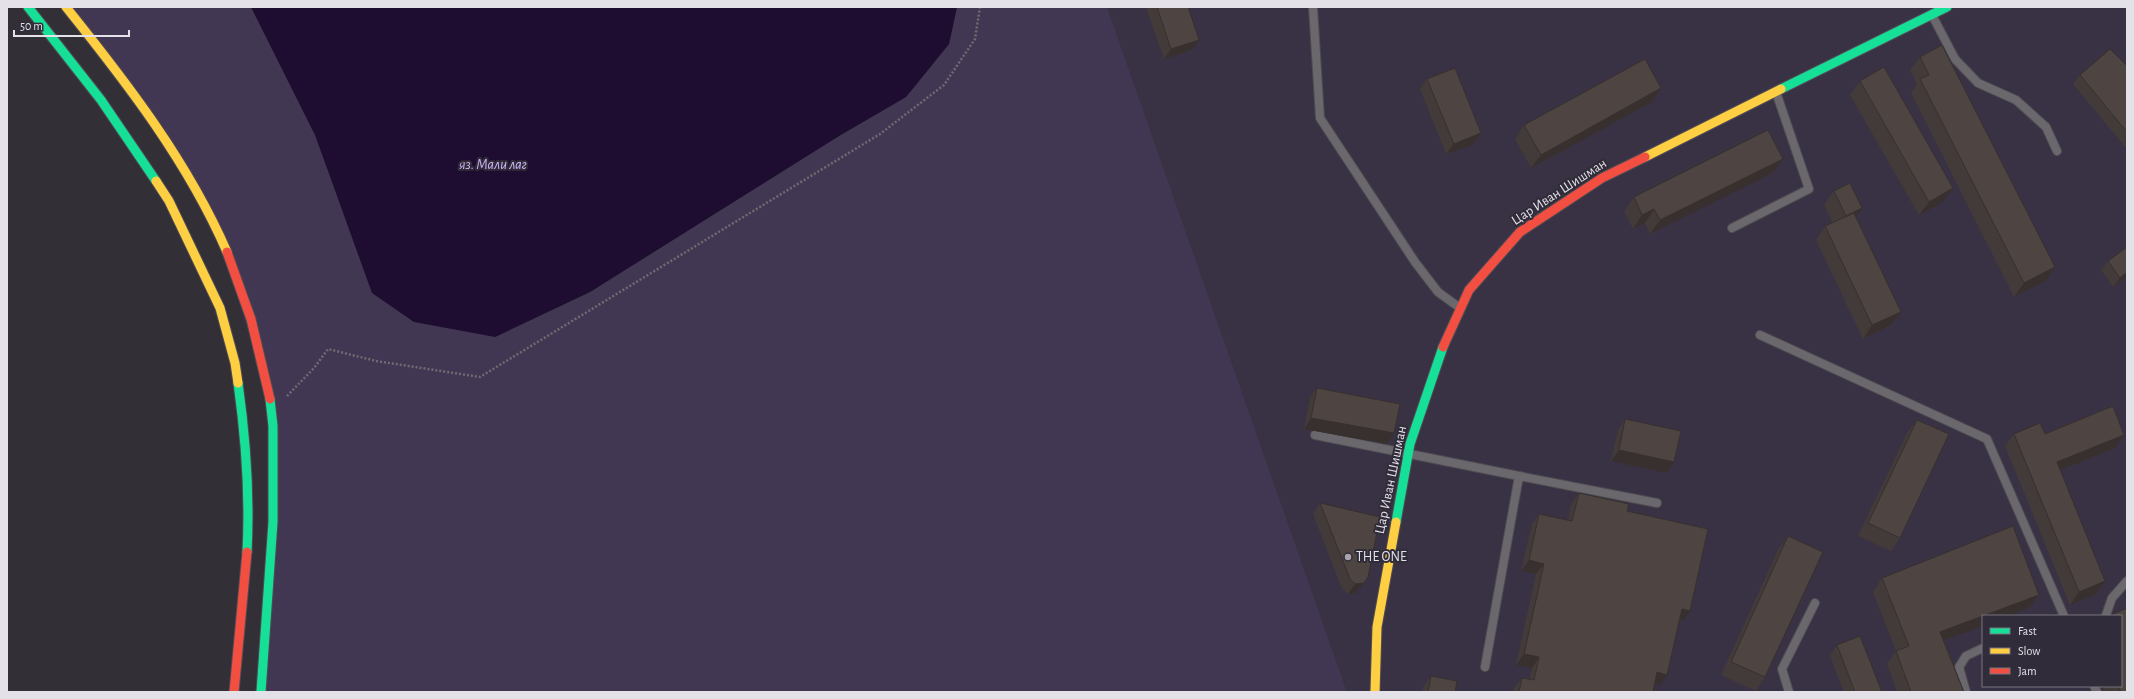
<svg xmlns="http://www.w3.org/2000/svg" width="2134" height="699" viewBox="0 0 2134 699" font-family="'Alegreya Sans',sans-serif">
  <style>
    .built { fill: #393244; fill-rule: evenodd }
    .green { fill: #423752 }
    .water { fill: #1e0d30 }
    .lines { fill: none; stroke-linecap: round; stroke-linejoin: round }
    .lane-casing { stroke: #4f4c52; stroke-width: 10 }
    .fast-casing { stroke: #4f4c52; stroke-width: 11 }
    .slow-casing { stroke: #4f4c52; stroke-width: 11 }
    .jam-casing { stroke: #4f4c52; stroke-width: 11 }
    .path { stroke: #6e6b72; stroke-width: 2.5; stroke-dasharray: 2 2; stroke-linecap: butt }
    .lane { stroke: #6a686d; stroke-width: 8 }
    .fast { stroke: #16e098; stroke-width: 9 }
    .slow { stroke: #ffcf43; stroke-width: 9 }
    .jam { stroke: #f24e42; stroke-width: 9 }
    .wall { fill: #433b39 }
    .shaded-wall { fill: #37302e }
    .building { fill: #4e4542; stroke: #37302e }
    .poi-dot { fill: #a6a3aa; stroke: #312c39; stroke-width: 1.5 }
    .labels { text-anchor: middle; dominant-baseline: central; stroke-width: 4; stroke-linejoin: round; paint-order: stroke }
    .street-label { font-size: 14px; fill: #e4e1e9; stroke: #312c39 }
    .poi-label { font-size: 14px; fill: #e4e1e9; stroke: #312c39; text-anchor: start }
    .water-label { font-size: 15px; font-style: italic; fill: #d2b6fc; stroke: #312c39 }
  </style>
  <rect width="100%" height="100%" fill="#322f36"/>
  <path class="built" d="M 1107,7 L 2127,7 L 2127,692 L 1347,692 ZM 1983,616 L 2121,616 L 2121,686 L 1983,686 Z"/>
  <polygon class="green" points="68,7 251,7 315,135 495,337 590,292 839,136 906,97 949,44 957,7 1107,7 1347,692 266,692 277,422 210,210"/>
  <polygon class="water" points="251,7 957,7 949,44 906,97 839,136 590,292 495,337 414,322 372,293 315,135"/>
  <g class="lines">
    <defs>
      <g id="lane">
        <polyline points="1313,7 1320,118 1415,262 1438,292 1460,308"/>
        <polyline points="1932,15 1955,59 1978,83 2016,100 2046,127 2057,151"/>
        <polyline points="1732,228 1809,189 1776,92"/>
        <polyline points="1760,335 1987,439 2064,616"/>
        <polyline points="1315,435 1519,476 1485,667"/>
        <polyline points="1519,476 1657,503"/>
        <polyline points="2106,615 2112,598 2127,581"/>
        <polyline points="2094,686 2097,692"/>
        <polyline points="1789,692 1782,669 1815,603"/>
        <polyline points="1966,692 1959,667 1966,656 1983,648"/>
      </g>
      <g id="fast">
        <polyline points="28,7 101,100 156,181"/>
        <polyline points="1781,89 1947,7"/>
        <path d="M 238,383 C 246,440 250,495 247,552"/>
        <polyline points="1396,522 1410,444 1443,347"/>
        <polyline points="261,692 273,522 273,426 270,399"/>
      </g>
      <g id="slow">
        <path d="M 66,7 C 127,83 188,162 227,252"/>
        <polyline points="1645,157 1781,89"/>
        <polyline points="156,181 169,201 220,308 235,363 238,383"/>
        <polyline points="1375,692 1377,627 1396,522"/>
      </g>
      <g id="jam">
        <polyline points="227,252 251,319 270,399"/>
        <polyline points="1443,347 1469,290 1520,232 1602,178 1645,157"/>
        <polyline points="234,692 247,552"/>
      </g>
    </defs>
    <use href="#lane" class="lane-casing"/>
    <use href="#fast" class="fast-casing"/>
    <use href="#slow" class="slow-casing"/>
    <use href="#jam" class="jam-casing"/>
    <polyline class="path" points="287,396 314,368 328,349 376,361 480,377 880,134 944,85 975,39 980,7"/>
    <use href="#lane" class="lane"/>
    <use href="#fast" class="fast"/>
    <use href="#slow" class="slow"/>
    <use href="#jam" class="jam"/>
  </g>
  <g class="wall">
    <polygon points="1146,7 1188,7 1192,50 1164,59"/>
    <polygon points="1920,57 2055,267 2046,281 2014,297 1911,93 1917,84 1910,70"/>
    <polygon points="2127,66 2127,149 2073,84 2080,75"/>
    <polygon points="1427,79 1481,133 1474,144 1446,154 1420,89"/>
    <polygon points="1860,81 1943,202 1919,215 1850,95"/>
    <polygon points="1652,102 1531,168 1515,139 1524,125"/>
    <polygon points="1783,159 1773,173 1650,234 1645,223 1633,229 1624,211 1634,197"/>
    <polygon points="1834,191 1856,217 1901,312 1891,325 1863,339 1816,240 1825,226 1833,223 1824,205"/>
    <polygon points="2127,247 2127,277 2113,287 2101,270 2108,261"/>
    <polygon points="1317,388 1387,444 1304,429 1310,398"/>
    <polygon points="1625,419 1667,473 1611,461 1618,430"/>
    <polygon points="1917,420 1900,538 1891,551 1858,536 1907,433"/>
    <polygon points="2014,434 2045,434 2115,448 2060,470 2096,594 2070,605 2005,446"/>
    <polygon points="1579,493 1627,511 1683,621 1679,621 1667,675 1660,685 1655,684 1653,692 1514,692 1514,688 1522,678 1529,679 1532,668 1516,665 1536,574 1521,571 1532,524 1539,514 1568,520 1571,504"/>
    <polygon points="1320,503 1380,517 1356,593 1348,594 1342,589 1313,514"/>
    <polygon points="1788,536 1765,677 1756,691 1721,675 1778,550"/>
    <polygon points="1882,578 2029,608 1944,640 1964,692 1897,692 1887,664 1896,651 1873,592"/>
    <polygon points="1837,645 1882,692 1844,692 1830,656"/>
    <polygon points="1431,676 1455,692 1422,692 1423,687"/>
    <polygon points="2103,686 2121,686 2127,692 2105,692"/>
  </g>
  <g class="shaded-wall">
    <polygon points="1199,40 1192,50 1164,59 1171,49"/>
    <polygon points="1661,88 1652,102 1531,168 1541,155"/>
    <polygon points="1481,133 1474,144 1446,154 1454,144"/>
    <polygon points="1783,159 1773,173 1650,234 1660,220"/>
    <polygon points="1953,188 1943,202 1919,215 1929,202"/>
    <polygon points="1862,208 1853,222 1846,216"/>
    <polygon points="1654,209 1645,223 1633,229 1642,215"/>
    <polygon points="2055,267 2046,281 2014,297 2024,283"/>
    <polygon points="2127,272 2127,277 2113,287 2120,278"/>
    <polygon points="1901,312 1891,325 1863,339 1872,325"/>
    <polygon points="1311,418 1394,433 1387,444 1304,429"/>
    <polygon points="2124,435 2115,448 2048,475 2057,462"/>
    <polygon points="1619,450 1674,462 1667,473 1611,461"/>
    <polygon points="1529,560 1544,564 1536,574 1521,571"/>
    <polygon points="2105,581 2096,594 2070,605 2079,592"/>
    <polygon points="1364,583 1356,593 1348,594 1355,584"/>
    <polygon points="2039,595 2029,608 2009,616 1983,616 1983,626 1931,645 1940,632"/>
    <polygon points="1682,609 1690,611 1683,621 1675,620"/>
    <polygon points="1524,654 1539,657 1532,668 1516,665"/>
    <polygon points="1657,672 1667,675 1660,685 1650,683"/>
  </g>
  <g class="building">
    <polygon points="1157,7 1188,7 1199,40 1171,49"/>
    <polygon points="1942,45 2055,267 2024,283 1920,79 1929,75 1920,57"/>
    <polygon points="2110,49 2127,66 2127,132 2080,75"/>
    <polygon points="1645,59 1661,88 1541,155 1524,125"/>
    <polygon points="1884,67 1953,188 1929,202 1860,81"/>
    <polygon points="1455,68 1481,133 1454,144 1427,79"/>
    <polygon points="1768,130 1783,159 1660,220 1654,209 1642,215 1634,197"/>
    <polygon points="1850,183 1862,208 1846,216 1834,191"/>
    <polygon points="1854,213 1901,312 1872,325 1825,226"/>
    <polygon points="2127,247 2127,272 2120,278 2108,261"/>
    <polygon points="1317,388 1400,404 1394,433 1311,418"/>
    <polygon points="2113,406 2124,435 2057,462 2105,581 2079,592 2014,434 2040,423 2045,434"/>
    <polygon points="1625,419 1681,431 1674,462 1619,450"/>
    <polygon points="1917,420 1949,434 1900,538 1868,523"/>
    <polygon points="1579,493 1629,504 1627,511 1708,529 1690,611 1682,609 1667,675 1657,672 1653,692 1519,692 1522,678 1534,680 1539,657 1524,654 1544,564 1529,560 1539,514 1572,521"/>
    <polygon points="1320,503 1380,517 1368,577 1364,583 1355,584 1350,579"/>
    <polygon points="2013,526 2039,595 1940,632 1964,692 1911,692 1896,651 1909,646 1882,578"/>
    <polygon points="1788,536 1823,552 1765,677 1731,662"/>
    <polygon points="2127,608 2127,692 2121,692 2118,686 2121,686 2121,616 2109,616"/>
    <polygon points="1860,636 1882,692 1855,692 1837,645"/>
    <polygon points="1431,676 1457,681 1455,692 1428,692"/>
  </g>
  <circle class="poi-dot" cx="1348" cy="557" r="4"/>
  <g class="labels">
    <g class="street-label">
      <text transform="translate(1559 192) rotate(-33)">Цар Иван Шишман</text>
      <text transform="translate(1391 480) rotate(-78)">Цар Иван Шишман</text>
    </g>
    <g class="poi-label">
      <text x="1356" y="557">THE ONE</text>
    </g>
    <g class="water-label">
      <text x="493" y="164">яз. Мали лаг</text>
    </g>
  </g>
  <rect width="2134" height="699" fill="none" stroke="#e4e1e9" stroke-width="16"/>
  <rect x="1982" y="615" width="140" height="72" fill="#312c39" stroke="#79747f"/>
  <rect x="1990" y="628" width="20" height="6" fill="#16e098" stroke="#79747f"/>
  <text x="2018" y="635" font-size="12" fill="#e4e1e9">Fast</text>
  <rect x="1990" y="648" width="20" height="6" fill="#ffcf43" stroke="#79747f"/>
  <text x="2018" y="655" font-size="12" fill="#e4e1e9">Slow</text>
  <rect x="1990" y="668" width="20" height="6" fill="#f24e42" stroke="#79747f"/>
  <text x="2018" y="675" font-size="12" fill="#e4e1e9">Jam</text>
  <path d="M14 30v6h115v-6" fill="none" stroke="#e4e1e9" stroke-width="2"/>
  <text x="20" y="30" font-size="12" fill="#e4e1e9" stroke="#312c39" stroke-width="3" paint-order="stroke">50 m</text>
</svg>
